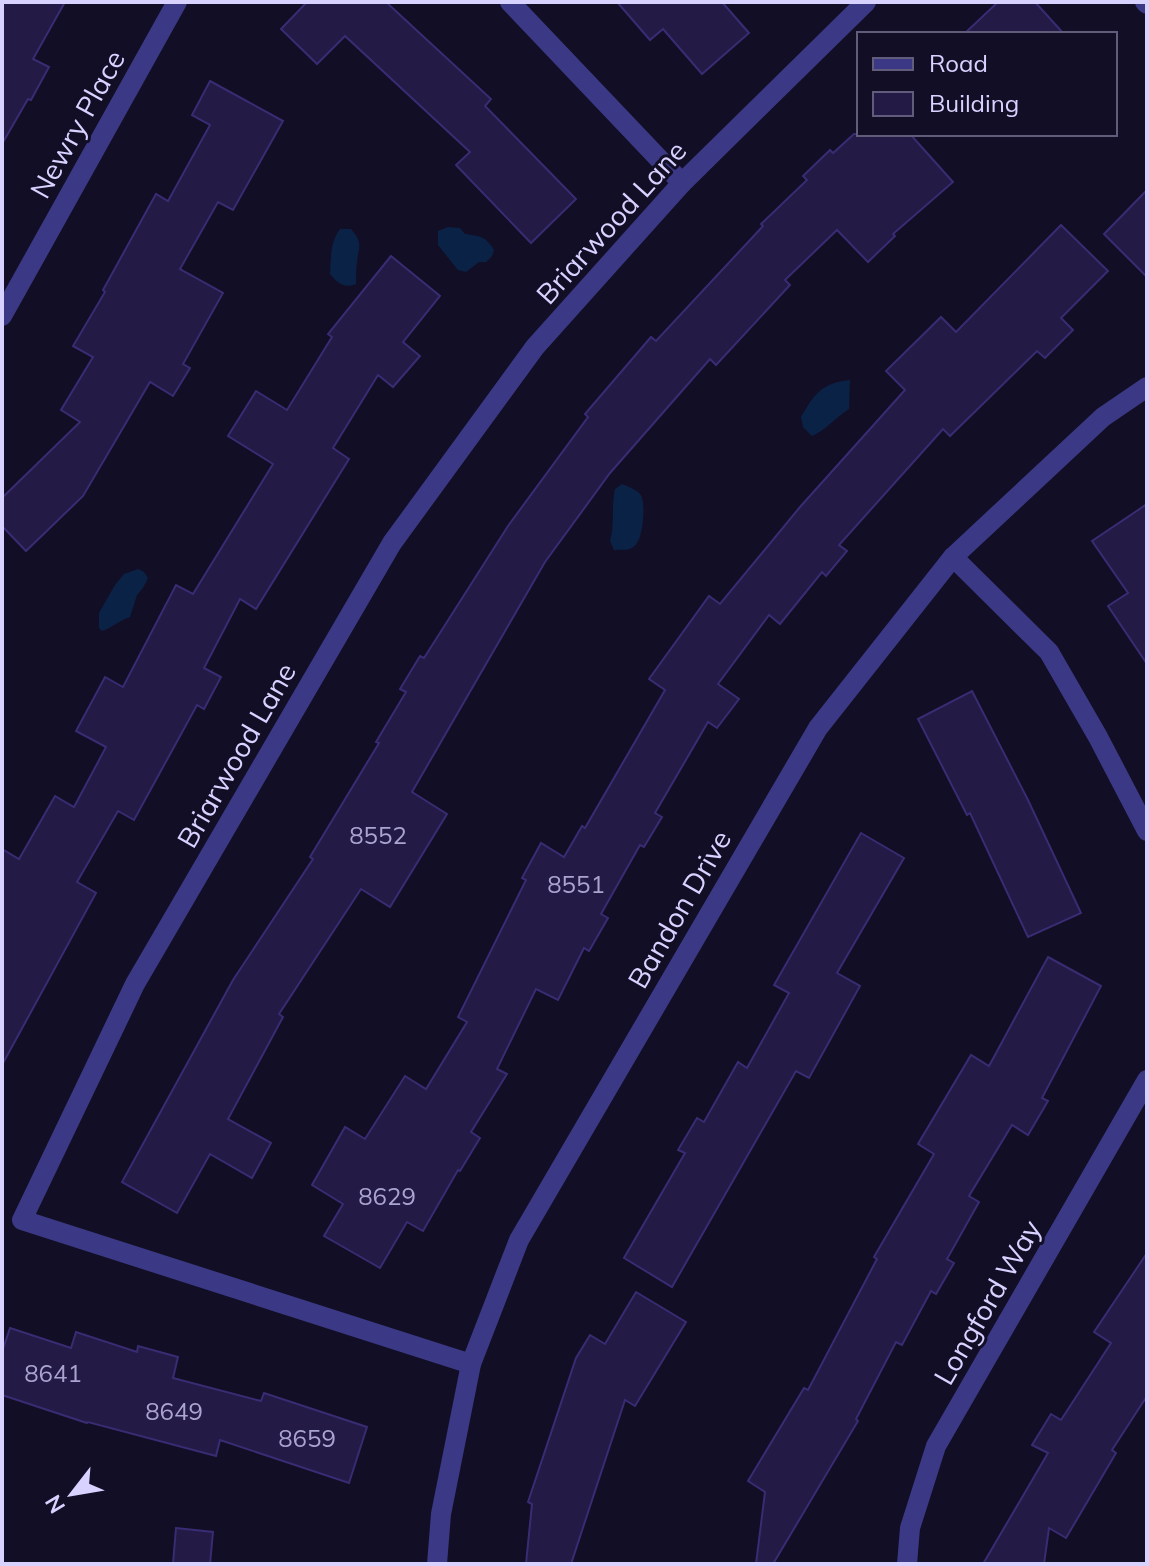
<svg xmlns="http://www.w3.org/2000/svg" width="1149" height="1566" viewBox="0 0 1149 1566" font-family="Mulish,sans-serif">
  <style>
    .water { fill: #0b2247 }
    .building { fill: #231a46; stroke: #392c73; stroke-width: 2 }
    .lines { fill: none; stroke-linecap: round; stroke-linejoin: round }
    .minor { stroke: #3b3985; stroke-width: 20 }
    .labels { text-anchor: middle; dominant-baseline: central; stroke-width: 6; stroke-linejoin: round; paint-order: stroke }
    .number-label { font-size: 24px; fill: #aaa4d1 }
    .street-label { font-size: 28px; fill: #d7d2ff; stroke: #120e25 }
  </style>
  <rect width="100%" height="100%" fill="#120e25"/>
  <g class="water">
    <path d="M 448,227 L 460,228 L 465,234 C 479,236 486,236 494,250 L 492,256 L 486,262 L 479,262 L 466,272 L 458,270 L 438,245 L 438,231 Z"/>
    <path d="M 340,229 L 351,229 C 363,243 359,246 357,262 C 356,270 356,277 356,284 C 344,289 338,283 330,274 C 331,257 330,243 340,229 Z"/>
    <path d="M 850,380 L 849,409 C 836,417 826,430 812,436 L 803,427 L 801,417 C 815,393 822,383 850,380 Z"/>
    <path d="M 622,484 C 627,486 635,489 639,493 C 647,499 643,535 637,543 C 631,552 623,549 614,550 L 610,541 C 615,524 611,507 615,489 Z"/>
    <path d="M 138,569 L 144,572 L 148,578 L 143,588 L 137,595 L 130,617 C 120,620 108,630 102,631 L 99,628 L 99,613 L 115,585 L 124,574 Z"/>
  </g>
  <g class="building">
    <polygon points="2,2 65,2 33,59 49,67 31,100 28,99 2,144"/>
    <polygon points="307,2 386,2 491,99 485,106 576,199 531,243 456,165 470,152 345,36 317,64 281,29"/>
    <polygon points="617,2 722,2 749,33 702,74 663,29 650,40"/>
    <polygon points="998,2 1035,2 1064,34 964,34"/>
    <polygon points="210,81 283,121 233,210 218,202 180,269 223,293 183,364 190,368 173,396 150,382 83,496 26,551 2,526 2,498 80,422 61,410 93,357 73,346 105,292 103,290 156,194 168,201 210,125 192,115"/>
    <polygon points="854,134 910,134 953,182 893,234 895,236 868,262 837,230 785,280 790,285 716,365 710,359 610,473 545,562 412,792 447,814 390,907 361,889 279,1014 283,1017 228,1119 271,1143 252,1178 210,1154 177,1213 122,1182 233,980 313,859 310,857 379,743 376,742 406,692 400,689 420,656 424,658 508,526 588,417 585,414 651,337 656,341 763,226 761,224 807,180 803,176 830,150 833,153"/>
    <polygon points="1147,190 1147,277 1104,234"/>
    <polygon points="1061,225 1108,271 1061,318 1073,330 1045,358 1037,351 950,436 943,429 839,545 847,551 826,576 822,572 780,624 769,615 718,684 739,699 717,728 708,722 655,813 662,817 644,847 640,845 601,914 608,918 589,951 584,948 558,1000 536,989 497,1069 507,1074 471,1132 480,1138 460,1171 458,1170 423,1231 407,1222 380,1268 324,1236 343,1204 312,1185 345,1127 365,1139 405,1076 426,1089 467,1022 458,1017 526,880 522,878 541,843 564,857 582,826 585,828 665,690 649,679 709,596 720,604 800,507 905,390 886,371 941,317 956,332"/>
    <polygon points="391,256 440,296 403,342 420,356 393,387 378,375 333,448 349,459 256,609 240,599 204,668 221,677 204,709 197,705 134,820 118,811 77,882 96,893 2,1065 2,849 19,859 55,796 74,807 106,747 76,731 105,677 123,687 176,585 193,594 273,464 228,436 256,391 287,410 332,337 328,334"/>
    <polygon points="1147,504 1147,664 1108,606 1128,593 1092,541"/>
    <polygon points="972,691 1028,800 1081,913 1028,937 970,813 967,815 918,719"/>
    <polygon points="861,833 904,858 837,973 860,986 809,1078 796,1071 672,1287 624,1258 685,1153 678,1150 697,1118 704,1122 738,1062 747,1068 789,993 774,985"/>
    <polygon points="1048,957 1101,986 1042,1098 1048,1101 1028,1135 1012,1125 969,1196 979,1202 947,1259 954,1263 936,1294 931,1291 902,1345 896,1342 856,1419 858,1421 773,1564 756,1564 765,1492 748,1481 804,1388 808,1390 877,1259 874,1257 934,1154 918,1144 971,1055 989,1066"/>
    <polygon points="1147,1253 1147,1396 1112,1450 1116,1453 1066,1538 1049,1528 1044,1564 983,1564 1048,1453 1032,1445 1051,1414 1061,1420 1111,1343 1094,1332"/>
    <polygon points="636,1292 686,1322 635,1406 625,1400 571,1564 526,1564 532,1504 528,1502 576,1358 590,1335 605,1344"/>
    <polygon points="10,1328 71,1348 76,1332 137,1352 138,1346 178,1357 173,1378 261,1401 264,1393 367,1427 349,1483 220,1440 216,1456 88,1422 87,1423 2,1395 2,1352"/>
    <polygon points="176,1528 213,1532 210,1564 173,1564"/>
  </g>
  <g class="lines">
    <g class="minor">
      <polyline points="510,2 682,183"/>
      <polyline points="1145,2 1147,4"/>
      <polyline points="2,316 177,2"/>
      <polyline points="953,557 1049,652 1098,737 1147,831"/>
      <polyline points="471,1364 22,1220 135,984 392,543 535,347 682,183 866,2"/>
      <polyline points="437,1564 441,1514 471,1364 519,1240 818,728 953,557 1103,417 1147,387"/>
      <polyline points="907,1564 910,1528 936,1446 1147,1080"/>
    </g>
  </g>
  <g class="labels">
    <g class="number-label">
      <text x="378" y="835">8552</text>
      <text x="576" y="884">8551</text>
      <text x="387" y="1196">8629</text>
      <text x="53" y="1373">8641</text>
      <text x="174" y="1411">8649</text>
      <text x="307" y="1438">8659</text>
    </g>
    <g class="street-label">
      <text transform="translate(77 124) rotate(-61)">Newry Place</text>
      <text transform="translate(611 222) rotate(-48)">Briarwood Lane</text>
      <text transform="translate(236 755) rotate(-60)">Briarwood Lane</text>
      <text transform="translate(679 909) rotate(-60)">Bandon Drive</text>
      <text transform="translate(987 1302) rotate(-60)">Longford Way</text>
    </g>
  </g>
  <rect width="1149" height="1566" fill="none" stroke="#d7d2ff" stroke-width="8"/>
  <rect x="857" y="32" width="260" height="104" fill="#120e25" stroke="#615c7c" stroke-width="2"/>
  <rect x="873" y="58" width="40" height="12" fill="#3b3985" stroke="#615c7c" stroke-width="2"/>
  <text x="929" y="72" font-size="24" fill="#d7d2ff">Road</text>
  <rect x="873" y="92" width="40" height="24" fill="#231a46" stroke="#615c7c" stroke-width="2"/>
  <text x="929" y="112" font-size="24" fill="#d7d2ff">Building</text>
  <g transform="translate(72 1494) rotate(239)" stroke="#120e25" stroke-width="6" paint-order="stroke">
  <path d="M0-6L14 30L0 20L-14 30Z" fill="#d7d2ff"/>
  <text y="-12" font-size="22" font-weight="bold" text-anchor="middle" fill="#d7d2ff">N</text>
  </g>
</svg>
